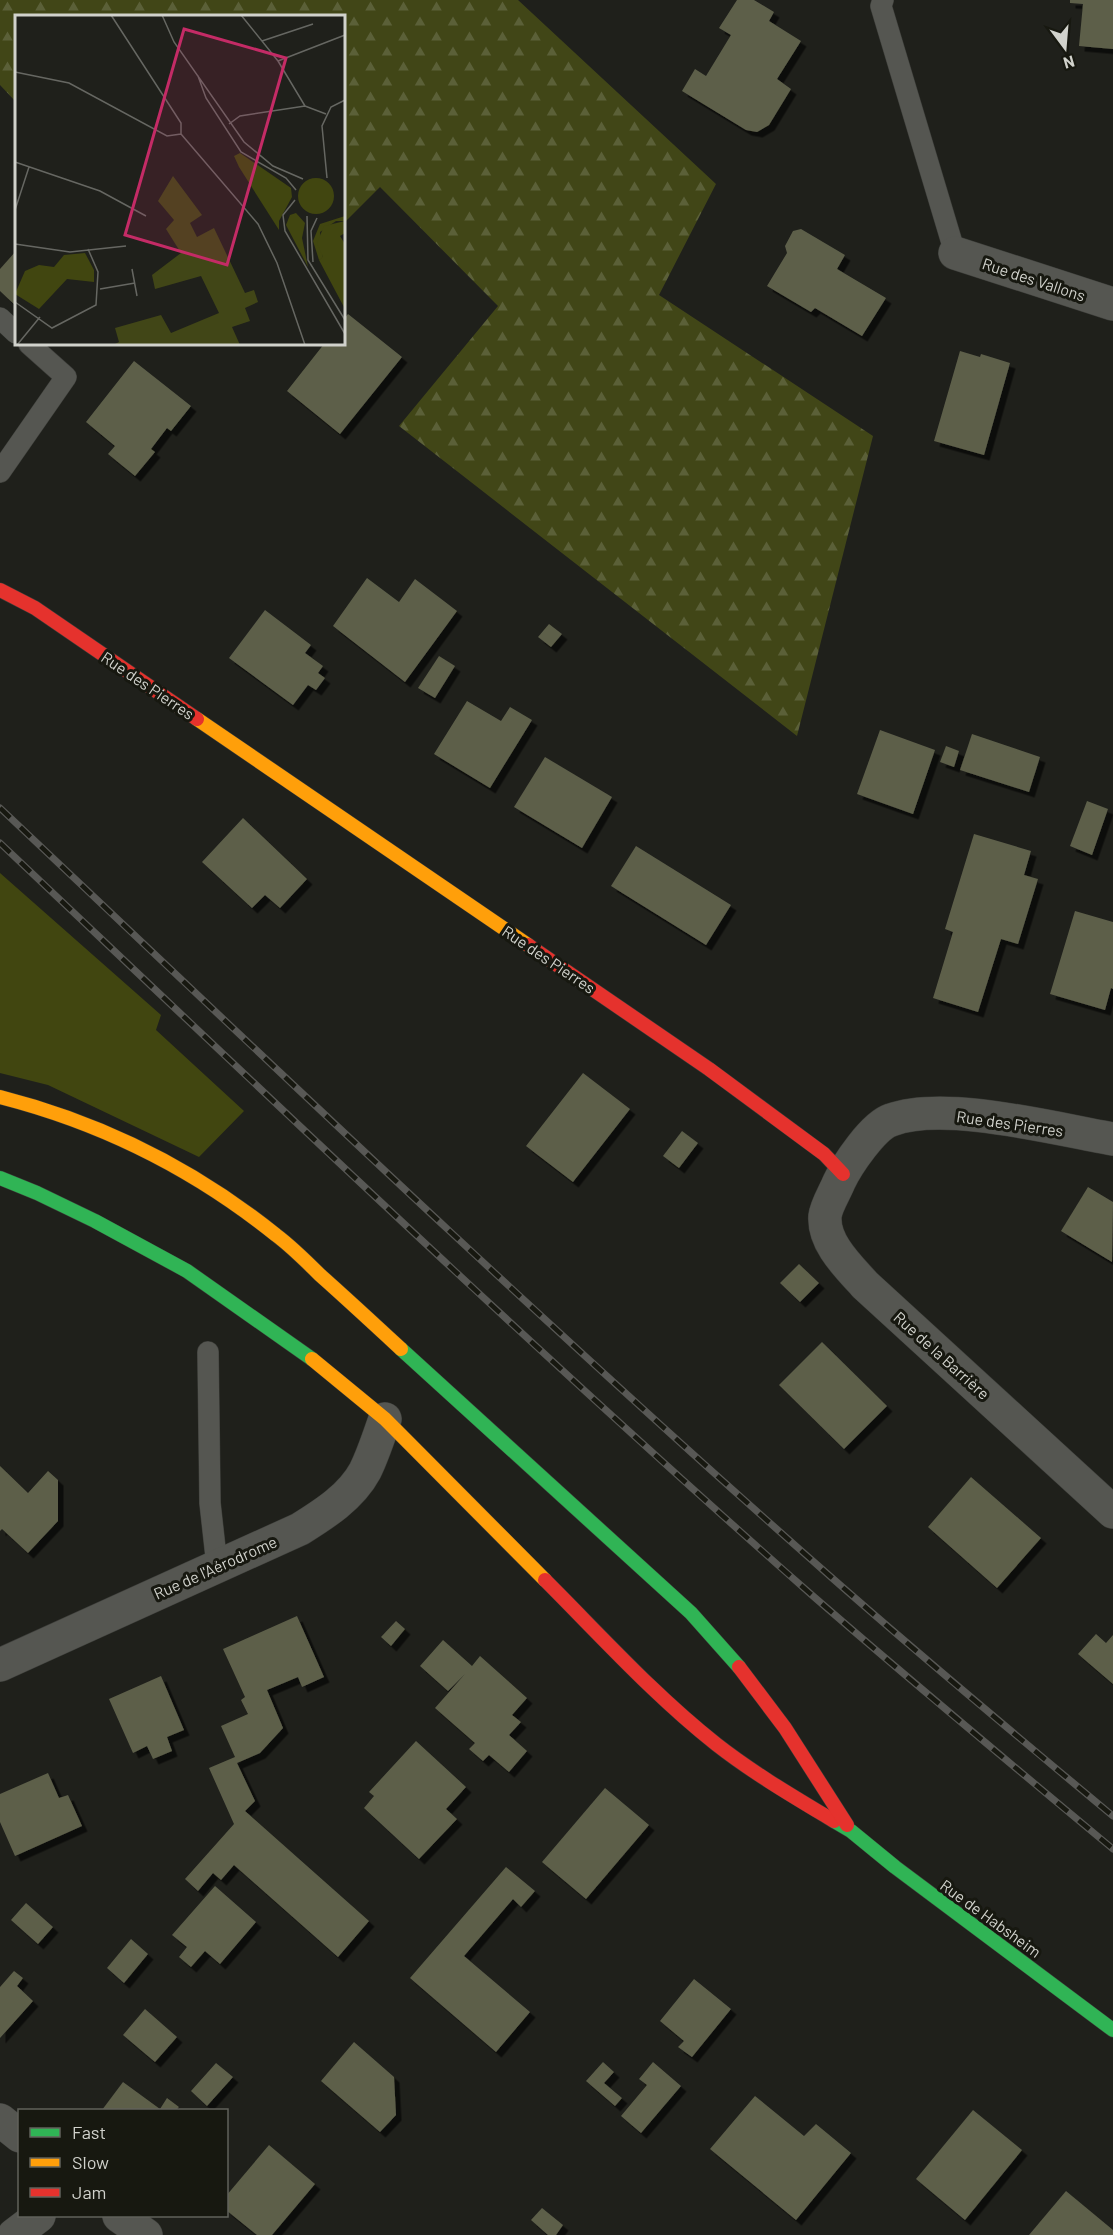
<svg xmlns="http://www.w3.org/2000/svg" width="1113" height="2235" viewBox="0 0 1113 2235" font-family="Barlow,sans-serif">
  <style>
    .green { fill: #414610 }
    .forest { fill: url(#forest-firs) }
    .building { fill: #5d5f4a; filter: url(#shadow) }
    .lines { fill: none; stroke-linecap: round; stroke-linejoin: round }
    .lane-casing { stroke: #3c3d39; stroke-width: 22 }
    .street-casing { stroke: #3c3d39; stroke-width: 34 }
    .fast-casing { stroke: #3c3d39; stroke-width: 15 }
    .slow-casing { stroke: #3c3d39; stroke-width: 15 }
    .jam-casing { stroke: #3c3d39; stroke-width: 15 }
    .lane { stroke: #555651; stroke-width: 21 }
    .street { stroke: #555651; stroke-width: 33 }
    .fast { stroke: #30b455; stroke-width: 14 }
    .slow { stroke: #ff9f0a; stroke-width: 14 }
    .jam { stroke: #e5322d; stroke-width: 14 }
    .rail-casing { stroke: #585855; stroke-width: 7 }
    .rail { stroke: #171810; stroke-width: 4.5; stroke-dasharray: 14; stroke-linecap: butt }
    .labels { text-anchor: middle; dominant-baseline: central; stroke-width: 6; stroke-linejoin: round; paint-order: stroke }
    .street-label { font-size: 16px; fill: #d1d2cc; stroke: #171810 }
    .inset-road { fill: none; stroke: #666762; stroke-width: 1.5 }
    .view { fill: #c42b66; fill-opacity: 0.15; stroke: #c42b66; stroke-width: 3 }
    .inset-edge { fill: none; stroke: #d1d2cc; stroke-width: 3 }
  </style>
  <defs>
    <pattern id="forest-firs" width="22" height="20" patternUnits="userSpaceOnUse" patternTransform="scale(1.5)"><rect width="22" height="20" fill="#414617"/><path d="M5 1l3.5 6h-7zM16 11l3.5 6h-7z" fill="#5b6038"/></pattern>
    <filter id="shadow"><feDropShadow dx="5.5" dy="5.5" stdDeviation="0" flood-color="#0009"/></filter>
  </defs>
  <rect width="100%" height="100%" fill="#1f201b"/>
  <polygon class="green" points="0,873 161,1015 156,1030 244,1111 199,1157 48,1085 0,1073"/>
  <polygon class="forest" points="0,0 518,0 716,184 659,295 873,436 797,736 399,426 498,306 380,187 344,223 344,16 16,16 16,102 0,85"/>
  <g class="building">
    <polygon points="737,0 754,0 774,12 769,21 801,41 777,79 791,89 769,125 757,132 746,130 682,91 695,69 706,76 731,35 719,28"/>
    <polygon points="1070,0 1113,0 1113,49 1079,46 1083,4 1070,3"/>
    <polygon points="801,229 845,255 837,269 886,298 862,336 815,308 811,312 767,286 787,253 785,246 793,231"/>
    <polygon points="16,251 16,306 0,291 0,269"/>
    <polygon points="348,314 402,357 340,434 287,391 324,344 344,344 344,319"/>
    <polygon points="960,351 980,357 981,354 1010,363 984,455 934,441"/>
    <polygon points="134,361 191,406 171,431 167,428 151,449 155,452 135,476 108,454 115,446 86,422"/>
    <polygon points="367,578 399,602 415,579 457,611 405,682 333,626"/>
    <polygon points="265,610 311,645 305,653 323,666 318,673 325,678 316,690 308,685 293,705 229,658"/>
    <polygon points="549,624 562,634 551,647 538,637"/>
    <polygon points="439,656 455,666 435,698 418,688"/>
    <polygon points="467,701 501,721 510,707 532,720 490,788 434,754"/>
    <polygon points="880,730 935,750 913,814 857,794"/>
    <polygon points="972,734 1040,757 1029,792 960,770"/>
    <polygon points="946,746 959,751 954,767 940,762"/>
    <polygon points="545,757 612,797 582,848 514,807"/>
    <polygon points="1087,801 1108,809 1092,855 1070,846"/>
    <polygon points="243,818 307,879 280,908 265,895 252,908 202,862"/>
    <polygon points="974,834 1031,851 1024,875 1038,879 1018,944 1001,939 978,1012 933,998 953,932 945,929"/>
    <polygon points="636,846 731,905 706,945 611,886"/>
    <polygon points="1075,911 1113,922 1113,989 1111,988 1105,1010 1050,994"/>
    <polygon points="583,1073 630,1109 573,1182 526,1146"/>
    <polygon points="682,1131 698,1143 679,1168 663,1156"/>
    <polygon points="1088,1187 1113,1202 1112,1262 1061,1231"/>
    <polygon points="799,1264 819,1283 800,1302 780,1283"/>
    <polygon points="822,1342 887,1406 844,1449 779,1385"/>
    <polygon points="0,1466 28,1493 48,1471 58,1480 58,1521 28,1553 2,1529 0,1531"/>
    <polygon points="971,1477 1041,1538 997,1588 928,1527"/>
    <polygon points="297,1616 324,1677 302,1687 298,1677 267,1690 283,1728 260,1753 237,1763 255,1801 245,1811 369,1921 338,1957 234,1865 221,1880 213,1873 198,1891 185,1879 234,1824 209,1768 235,1757 221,1726 248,1714 241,1700 245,1697 223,1649"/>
    <polygon points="396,1621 405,1629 391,1646 381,1637"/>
    <polygon points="1096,1634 1106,1643 1113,1635 1113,1684 1078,1654"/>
    <polygon points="443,1640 472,1666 480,1656 527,1698 512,1715 521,1722 509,1735 527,1751 509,1772 489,1755 483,1761 469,1749 475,1743 435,1708 465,1674 448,1691 420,1666"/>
    <polygon points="161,1676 184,1730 167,1737 172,1751 153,1759 147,1746 133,1753 109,1699"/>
    <polygon points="416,1741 466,1787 446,1809 457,1819 419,1859 364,1808 374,1796 369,1792"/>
    <polygon points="48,1773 59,1798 68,1795 82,1826 15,1856 0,1822 0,1794"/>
    <polygon points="605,1788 649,1825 586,1899 542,1862"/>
    <polygon points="506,1867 535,1891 521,1907 513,1899 464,1956 530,2012 496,2052 410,1978"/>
    <polygon points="215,1886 256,1922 220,1964 205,1951 191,1967 179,1957 187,1947 172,1935"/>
    <polygon points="26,1903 53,1927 38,1944 11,1920"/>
    <polygon points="131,1939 148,1954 124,1983 107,1968"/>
    <polygon points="14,1971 23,1978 17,1986 33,2001 0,2038 0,1987"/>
    <polygon points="694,1979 731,2009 692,2057 678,2047 684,2041 660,2021"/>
    <polygon points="145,2009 177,2037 155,2062 123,2035"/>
    <polygon points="354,2042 394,2077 396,2115 380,2132 321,2081"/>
    <polygon points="603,2062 614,2072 604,2083 622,2098 615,2106 586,2081"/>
    <polygon points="653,2062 681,2086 641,2133 621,2116 647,2085 639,2079"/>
    <polygon points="216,2063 233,2077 207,2106 191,2091"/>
    <polygon points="123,2082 160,2109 167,2098 179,2107 176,2110 102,2110"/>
    <polygon points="755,2096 804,2136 816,2124 851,2153 796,2220 710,2149"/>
    <polygon points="973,2110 1022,2150 965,2220 916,2179"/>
    <polygon points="269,2145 315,2184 272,2235 257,2235 226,2210 226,2196"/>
    <polygon points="1066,2191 1113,2230 1113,2235 1029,2235"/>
    <polygon points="542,2208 563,2225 556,2235 548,2235 531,2220"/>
  </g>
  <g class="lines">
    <defs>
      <g id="lane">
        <polyline points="883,0 881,6 955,253"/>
        <polyline points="0,318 16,333"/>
        <polyline points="0,472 66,377 29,344"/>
        <polyline points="208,1352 210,1503 217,1566"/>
      </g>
      <g id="street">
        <polyline points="955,253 1113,304"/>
        <path d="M 1113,1139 C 1055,1129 945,1100 891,1120 C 873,1126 847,1165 839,1182 C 835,1192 826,1206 825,1216 C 823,1243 849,1267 865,1285 L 1113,1512"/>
        <path d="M 0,1665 L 300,1529 C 324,1514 351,1497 365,1471 C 373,1455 379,1436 385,1419"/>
        <polyline points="0,2120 20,2136"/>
        <polyline points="119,2216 146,2235"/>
        <polyline points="14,2235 39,2216"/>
      </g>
      <g id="fast">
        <polyline points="0,1178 37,1193 95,1221 187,1271 312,1359"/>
        <polyline points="401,1349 691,1613 739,1667"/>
        <polyline points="834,1821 851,1831 895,1867 1113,2030"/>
      </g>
      <g id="slow">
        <polyline points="197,719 528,945"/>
        <path d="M 0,1097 C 102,1123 194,1169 276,1235 C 292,1247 306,1261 320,1275 C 347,1299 374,1324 401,1349"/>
        <polyline points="312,1359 385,1419 545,1580"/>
      </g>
      <g id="jam">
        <polyline points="0,590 35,608 197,719"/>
        <polyline points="528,945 709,1069 824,1154 843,1174"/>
        <path d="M 545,1580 C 600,1635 654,1695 716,1744 C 753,1773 794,1797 834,1821"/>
        <polyline points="739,1667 785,1728 847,1825"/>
      </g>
    </defs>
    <use href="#lane" class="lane-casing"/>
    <use href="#street" class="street-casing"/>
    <use href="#fast" class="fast-casing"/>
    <use href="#slow" class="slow-casing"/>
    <use href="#jam" class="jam-casing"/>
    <use href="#lane" class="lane"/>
    <use href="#street" class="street"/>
    <use href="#fast" class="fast"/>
    <use href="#slow" class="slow"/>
    <use href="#jam" class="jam"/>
    <defs>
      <g id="rail">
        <path d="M 0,808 C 274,1067 548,1328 831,1577 C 923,1658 1018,1737 1113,1816"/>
        <path d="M 0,843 C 269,1097 536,1352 813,1596 C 912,1682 1012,1765 1113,1849"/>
      </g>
    </defs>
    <use href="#rail" class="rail-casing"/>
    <use href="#rail" class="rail"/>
  </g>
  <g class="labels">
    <g class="street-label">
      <text transform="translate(1034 279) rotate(18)">Rue des Vallons</text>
      <text transform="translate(148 685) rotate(34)">Rue des Pierres</text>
      <text transform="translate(549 959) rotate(34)">Rue des Pierres</text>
      <text transform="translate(1010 1123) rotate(8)">Rue des Pierres</text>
      <text transform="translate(942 1355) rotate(42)">Rue de la Barrière</text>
      <text transform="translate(215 1567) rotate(-24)">Rue de l'Aérodrome</text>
      <text transform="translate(991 1918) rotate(36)">Rue de Habsheim</text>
    </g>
  </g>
  <g transform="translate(15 15)">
    <rect width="330" height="330" fill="#1f201b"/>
    <path d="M 225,138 L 276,173 L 277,182 L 264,206 L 264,215 L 224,152 L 219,141 ZM283 181a18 18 0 1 1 36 0a18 18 0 1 1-36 0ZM 281,198 L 290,208 L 287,223 L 293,252 L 271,210 L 275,200 ZM 330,201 L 330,206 L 321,206 L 305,217 L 308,243 L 304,245 L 298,226 L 305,209 Z" fill="#414610"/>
    <path d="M 158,161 L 187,200 L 175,208 L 182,222 L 199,213 L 230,278 L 239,275 L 243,287 L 230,293 L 235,306 L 217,312 L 225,330 L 98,330 L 104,327 L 100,313 L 146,300 L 156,318 L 204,298 L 186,261 L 140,274 L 137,260 L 166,238 L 151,214 L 159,205 L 143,186 Z" fill="#414617"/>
    <path d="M 330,206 L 330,218 L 325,221 L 330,229 L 330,294 L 304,245 L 308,242 L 302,228 L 309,211 ZM 70,238 L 79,255 L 79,267 L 52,264 L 24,294 L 0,279 L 10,256 L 24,250 L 39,252 L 49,240 Z" fill="#414610"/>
    <path class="inset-road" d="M 96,0 L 166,108 L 166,119M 147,0 L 159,27 L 229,127 L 258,151 L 288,164M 226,0 L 263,46 L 290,91M 247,26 L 298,9M 263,46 L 330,20M 0,57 L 54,68 L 152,121 L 166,119M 183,61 L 191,83 L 226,137 L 271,163 L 281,175M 214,109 L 225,101 L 290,91 L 311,99M 166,119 L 243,209 L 262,248 L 290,330M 0,147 L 85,176 L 131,201M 312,163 L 307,111 L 316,92 L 330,85M 280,185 L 268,200 L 270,216 L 330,319M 0,195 L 14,152M 292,201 L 293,245 L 330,305M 0,229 L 55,237 L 111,231M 298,247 L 296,216 L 302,203M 117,254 L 122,281M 85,274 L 120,268M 0,287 L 37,313 L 81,290 L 83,257 L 73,234M 2,330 L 25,302"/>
    <path class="view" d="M 169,14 L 271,43 L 212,250 L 110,220 Z"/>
    <rect width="330" height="330" class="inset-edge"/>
  </g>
  <rect x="18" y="2109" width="210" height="108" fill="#171810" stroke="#61625b" stroke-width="1.5"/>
  <rect x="30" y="2128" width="30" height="9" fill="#30b455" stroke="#61625b" stroke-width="1.5"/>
  <text x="72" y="2139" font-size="18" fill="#d1d2cc">Fast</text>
  <rect x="30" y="2158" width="30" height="9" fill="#ff9f0a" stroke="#61625b" stroke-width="1.5"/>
  <text x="72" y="2169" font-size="18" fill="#d1d2cc">Slow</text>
  <rect x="30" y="2188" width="30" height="9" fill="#e5322d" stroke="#61625b" stroke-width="1.5"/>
  <text x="72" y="2199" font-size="18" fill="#d1d2cc">Jam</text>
  <g transform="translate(1065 48) rotate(164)" stroke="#171810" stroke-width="4.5" paint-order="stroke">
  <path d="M0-4.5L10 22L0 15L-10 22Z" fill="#d1d2cc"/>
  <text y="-9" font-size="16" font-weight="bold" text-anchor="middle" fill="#d1d2cc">N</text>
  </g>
</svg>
